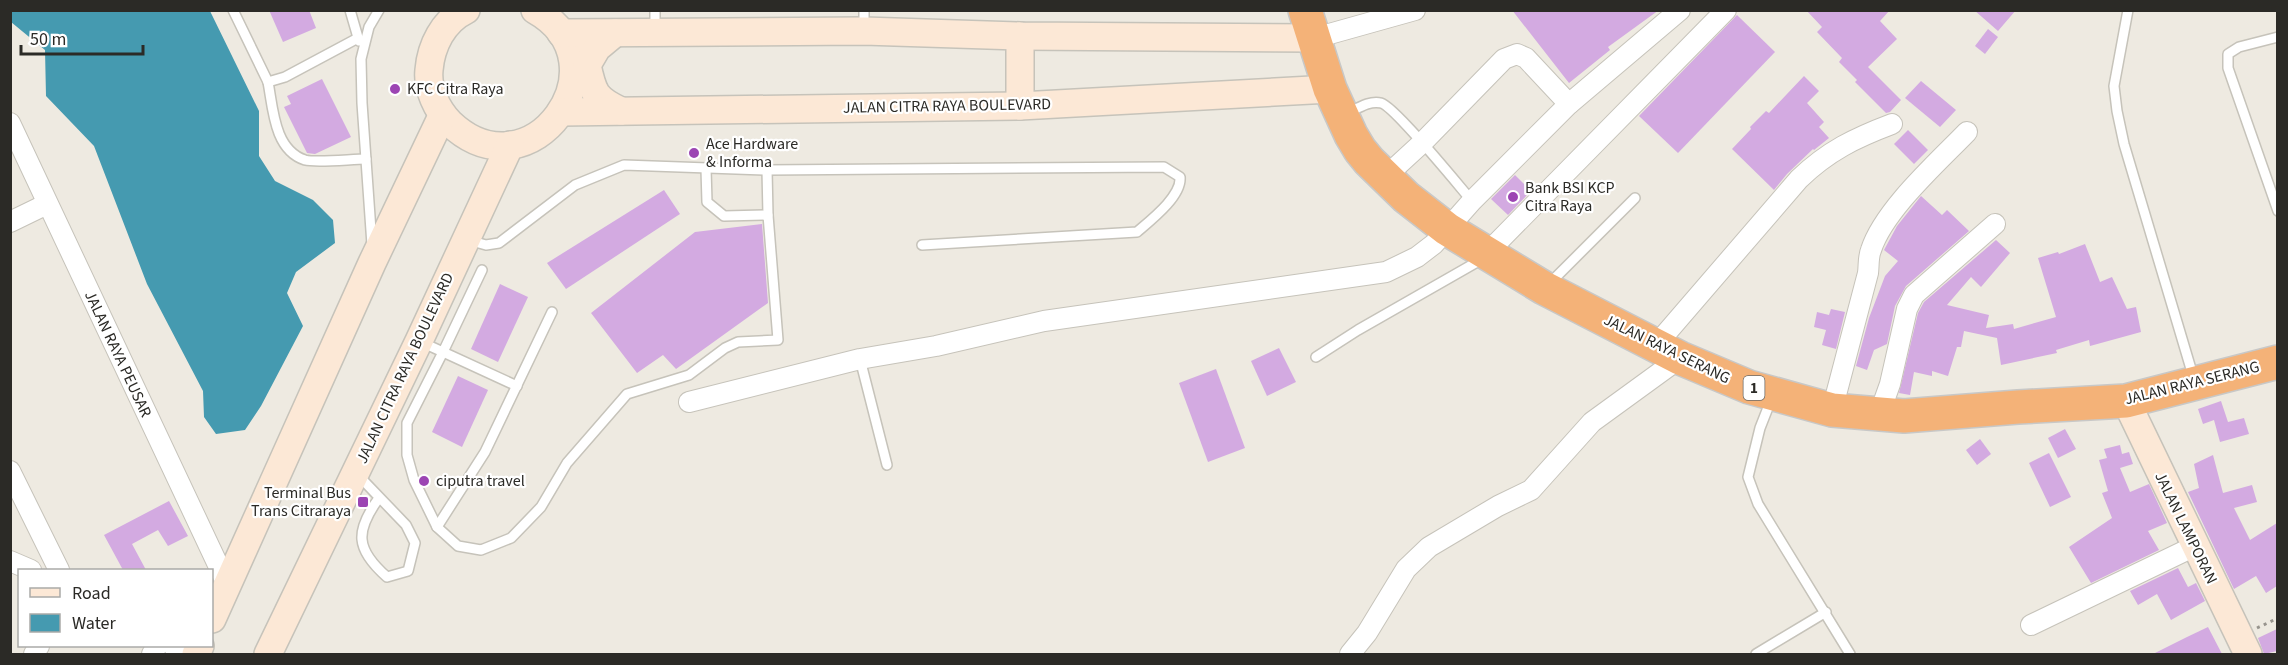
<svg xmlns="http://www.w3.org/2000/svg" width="2288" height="665" viewBox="0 0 2288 665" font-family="'Source Sans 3',sans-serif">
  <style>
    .water { fill: #459ab0 }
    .building { fill: #d3aae1 }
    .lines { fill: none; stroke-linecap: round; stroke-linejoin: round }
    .lane-casing { stroke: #c6c3ba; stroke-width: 12 }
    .street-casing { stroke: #c6c3ba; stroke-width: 22 }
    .secondary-casing { stroke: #c6c3ba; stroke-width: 30 }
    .highway-casing { stroke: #c8c8c7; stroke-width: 36 }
    .path { stroke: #97948d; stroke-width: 3; stroke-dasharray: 3 4.5; stroke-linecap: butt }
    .lane { stroke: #fff; stroke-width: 9 }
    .street { stroke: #fff; stroke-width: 20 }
    .secondary { stroke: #fce8d6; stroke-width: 27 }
    .highway { stroke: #f4b278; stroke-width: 33 }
    .poi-dot { fill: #9c45b3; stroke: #fff; stroke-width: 2 }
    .labels { text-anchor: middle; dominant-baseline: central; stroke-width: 4.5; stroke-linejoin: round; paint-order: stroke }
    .shield { fill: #fff; stroke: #6b6a67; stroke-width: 1.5 }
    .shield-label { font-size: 15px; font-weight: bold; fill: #2b2a26 }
    .poi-label { font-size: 16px; fill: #2b2a26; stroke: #fff; text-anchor: start }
    .street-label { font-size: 16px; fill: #2b2a26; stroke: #fff }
  </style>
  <rect width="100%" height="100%" fill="#eeeae1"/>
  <polygon class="water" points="10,11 210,11 259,111 259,156 275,181 313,200 333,220 335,243 296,272 287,293 303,326 261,406 245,430 216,434 204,417 203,391 147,284 94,146 46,96 45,50 11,22"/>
  <g class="building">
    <polygon points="269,10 309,10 316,28 283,42"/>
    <polygon points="1512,10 1659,10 1608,47 1610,50 1569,83"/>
    <polygon points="1806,10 1890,10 1880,21 1897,39 1868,67 1901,100 1890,112 1886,113 1855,82 1857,80 1839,62 1842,58 1817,32 1822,27"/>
    <polygon points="1974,10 2016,10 1998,31"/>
    <polygon points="1737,15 1775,52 1678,153 1639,116"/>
    <polygon points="1988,29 1998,37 1985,54 1975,46"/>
    <polygon points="1804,76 1819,91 1807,103 1824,122 1819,127 1829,138 1814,150 1813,149 1787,174 1774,190 1732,149 1751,129 1750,127 1766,111 1769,113"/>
    <polygon points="322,79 351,137 315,154 307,153 284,107 291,104 287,96"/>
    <polygon points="1921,81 1956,110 1940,127 1905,98"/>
    <polygon points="1908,130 1928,150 1914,164 1894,144"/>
    <polygon points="1515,175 1531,191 1508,215 1491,199"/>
    <polygon points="664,190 680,214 566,289 547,263"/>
    <polygon points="1921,196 1942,215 1947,210 1969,231 1906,286 1895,306 1887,344 1874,350 1867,370 1856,366 1869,318 1885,276 1898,261 1884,250 1897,226"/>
    <polygon points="762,224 768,303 676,369 663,355 637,373 591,313 695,232"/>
    <polygon points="1996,240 2010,253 1981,287 1971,277 1947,305 1989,315 1986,328 2013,324 2014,329 2056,317 2038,258 2058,252 2059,254 2085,244 2100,282 2112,277 2127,309 2136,307 2141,332 2090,346 2089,340 2056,350 2057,353 2001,365 1997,338 1964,331 1961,347 1957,347 1948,376 1932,371 1932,376 1914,372 1910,395 1899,393 1918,313 1924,302"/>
    <polygon points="500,284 528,297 498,362 471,349"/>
    <polygon points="1831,309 1845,312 1836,349 1822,345 1826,330 1814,327 1817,312 1829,315"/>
    <polygon points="1279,348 1296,382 1267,396 1251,361"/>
    <polygon points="1216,369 1245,448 1208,462 1179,383"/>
    <polygon points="458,376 488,390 462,447 432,432"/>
    <polygon points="2221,401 2228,422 2244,418 2249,434 2220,442 2214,420 2203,424 2198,409"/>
    <polygon points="2065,429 2076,449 2058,458 2048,438"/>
    <polygon points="1980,439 1991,454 1977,465 1966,450"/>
    <polygon points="2120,445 2122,454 2129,452 2133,464 2120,468 2130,492 2149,484 2167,523 2148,531 2159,550 2091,583 2069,547 2112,518 2102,493 2108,491 2099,460 2107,458 2104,449"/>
    <polygon points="2049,453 2071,497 2050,507 2029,463"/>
    <polygon points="2213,455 2223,493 2252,485 2257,502 2234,508 2250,540 2277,523 2277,586 2266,593 2256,576 2234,589 2188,492 2199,488 2194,464"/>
    <polygon points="169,501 188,536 168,546 158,530 132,544 146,570 123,570 104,535"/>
    <polygon points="2178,568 2188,587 2196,583 2205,601 2171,620 2157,594 2138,605 2130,591"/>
    <polygon points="2208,627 2222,654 2153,654 2187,637"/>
    <polygon points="2277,629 2277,651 2264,654 2258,638"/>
  </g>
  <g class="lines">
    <defs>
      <g id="lane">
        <polyline points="233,10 268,82 285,77 358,38"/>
        <polyline points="350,10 359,41"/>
        <polyline points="655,10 655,31"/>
        <polyline points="2128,10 2114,86 2117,111 2124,144 2194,379"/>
        <polyline points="864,29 864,10"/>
        <polyline points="2278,37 2239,47 2228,54 2228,68 2278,211"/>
        <path d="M 268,82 C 273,108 274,150 305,160 C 317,163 352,159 366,159"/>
        <path d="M 1346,114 C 1357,109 1369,100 1381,103 C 1394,106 1459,186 1472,201"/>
        <polyline points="706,169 707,202 724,216 768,215"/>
        <path d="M 468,240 L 486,245 L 499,243 L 575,185 L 624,165 L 767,170 L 1164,167 L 1180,177 C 1182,196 1151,220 1137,232 L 922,245"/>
        <polyline points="372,245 362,103 361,59 369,27 379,10"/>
        <polyline points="482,270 443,352 517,386"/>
        <polyline points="1548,285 1635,198"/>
        <polyline points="421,342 443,352 407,423 407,455 414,480 437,527 458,546 481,550 511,538 541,507 567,463 627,394 689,375 725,348 738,342 778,340 768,215 767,170"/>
        <polyline points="1316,357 1358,330 1484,258"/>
        <polyline points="860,359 887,465"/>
        <polyline points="1771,400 1760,428 1748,477 1758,504 1850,654"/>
        <path d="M 357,474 L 406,525 L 415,543 L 408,571 L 387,577 C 355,549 355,531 379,498"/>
        <polyline points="437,527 485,452 552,312"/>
        <polyline points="1756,654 1826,612"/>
      </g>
      <g id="street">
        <polyline points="1315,38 1415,10"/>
        <polyline points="10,123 227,584"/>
        <polyline points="1385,177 1422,143 1504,59 1517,54 1526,58 1569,104"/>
        <polyline points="10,222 47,204"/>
        <polyline points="1486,254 1726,10"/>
        <path d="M 1656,345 L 1799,179 C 1828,151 1855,138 1892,124"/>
        <polyline points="689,402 860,359 936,346 1044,321 1386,272 1417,257 1434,244 1472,201 1569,104 1680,10"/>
        <path d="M 1832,410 L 1868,273 C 1869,266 1868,257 1871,250 C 1884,210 1937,163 1967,132"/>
        <polyline points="1879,415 1890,384 1907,309 1914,295 1995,224"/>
        <polyline points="10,471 59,570"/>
        <polyline points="10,561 31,570"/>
        <polyline points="2031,625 2195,546"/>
        <polyline points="173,646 197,653"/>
        <polyline points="34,654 39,646"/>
        <polyline points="152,654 157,646"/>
        <polyline points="1350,654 1367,633 1406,569 1429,547 1498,506 1531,490 1592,422 1680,358"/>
      </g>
      <g id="secondary">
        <path d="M 466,10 C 443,21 431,46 429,70 C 427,89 437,110 450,123 C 531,200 629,63 535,10"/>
        <polyline points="561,33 864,31 1020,36 1315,38"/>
        <path d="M 615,33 L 597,48 L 587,65 C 593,93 595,99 621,111"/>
        <polyline points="1020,36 1020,106"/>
        <polyline points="562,112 1020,106 1330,89"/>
        <polyline points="2126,401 2248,654"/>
        <polyline points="212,619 372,263 442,116"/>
        <polyline points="196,654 200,646"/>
        <polyline points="268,654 419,341 510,145"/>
      </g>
      <polyline id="highway" points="1305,10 1330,89 1351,135 1360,150 1369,161 1406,197 1447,229 1544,288 1680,358 1749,387 1832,410 1904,416 2018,407 2126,401 2278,362"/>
    </defs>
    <use href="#lane" class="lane-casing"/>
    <use href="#street" class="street-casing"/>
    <use href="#secondary" class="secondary-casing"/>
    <use href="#highway" class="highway-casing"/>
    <polyline class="path" points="2257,628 2278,618"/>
    <use href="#lane" class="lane"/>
    <use href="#street" class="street"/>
    <use href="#secondary" class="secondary"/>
    <use href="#highway" class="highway"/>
  </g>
  <g class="poi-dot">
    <circle cx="395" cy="89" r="6"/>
    <circle cx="694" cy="153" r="6"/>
    <circle cx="1513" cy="197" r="6"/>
    <circle cx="424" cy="481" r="6"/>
    <rect x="357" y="496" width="12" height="12" rx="3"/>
  </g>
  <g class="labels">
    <rect class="shield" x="1743.5" y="376" width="21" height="24" rx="4.5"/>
    <g class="shield-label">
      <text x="1754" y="388">1</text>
    </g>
    <g class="poi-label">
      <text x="407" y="89">KFC Citra Raya</text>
      <text x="706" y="144">Ace Hardware<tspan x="706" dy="18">&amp; Informa</tspan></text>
      <text x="1525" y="188">Bank BSI KCP<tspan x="1525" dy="18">Citra Raya</tspan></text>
      <text x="436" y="481">ciputra travel</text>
      <text x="351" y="493" text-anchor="end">Terminal Bus<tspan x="351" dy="18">Trans Citraraya</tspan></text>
    </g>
    <g class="street-label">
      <text transform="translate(947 106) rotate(-1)">JALAN CITRA RAYA BOULEVARD</text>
      <text transform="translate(1667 349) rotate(26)">JALAN RAYA SERANG</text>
      <text transform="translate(118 354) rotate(65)">JALAN RAYA PEUSAR</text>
      <text transform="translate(405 368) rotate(-65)">JALAN CITRA RAYA BOULEVARD</text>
      <text transform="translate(2192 383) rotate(-14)">JALAN RAYA SERANG</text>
      <text transform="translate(2186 528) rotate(64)">JALAN LAMPORAN</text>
    </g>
  </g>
  <rect width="2288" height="665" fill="none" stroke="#2b2a26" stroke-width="24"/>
  <rect x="18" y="569" width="195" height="78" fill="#ffffff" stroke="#aaaaa8" stroke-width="1.5"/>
  <rect x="30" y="588" width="30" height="9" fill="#fce8d6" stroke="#aaaaa8" stroke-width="1.5"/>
  <text x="72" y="599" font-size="18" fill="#2b2a26">Road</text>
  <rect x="30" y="614" width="30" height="18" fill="#459ab0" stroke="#aaaaa8" stroke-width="1.5"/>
  <text x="72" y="629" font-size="18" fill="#2b2a26">Water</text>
  <path d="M21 45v9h122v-9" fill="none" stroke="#2b2a26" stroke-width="3"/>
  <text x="30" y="45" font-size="18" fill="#2b2a26" stroke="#ffffff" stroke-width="4.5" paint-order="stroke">50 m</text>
</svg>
